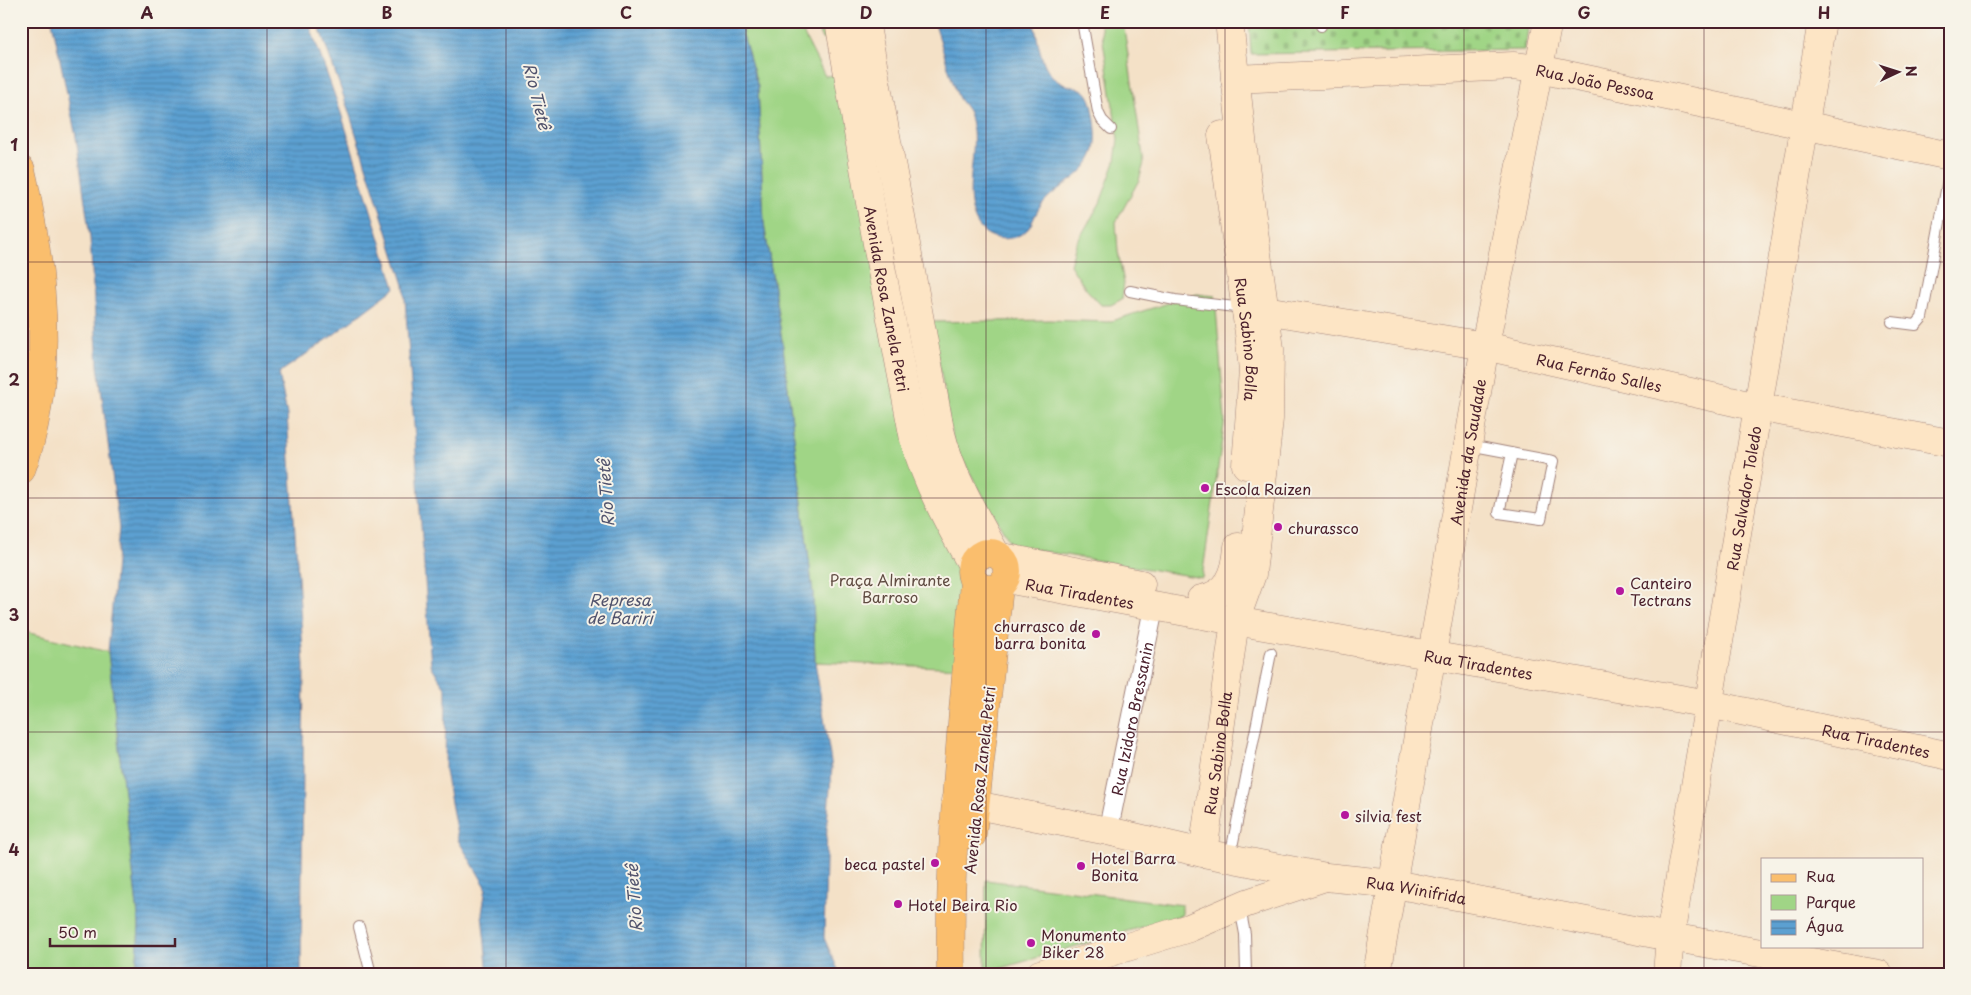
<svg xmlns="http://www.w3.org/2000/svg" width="1971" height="995" viewBox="0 0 1971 995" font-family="'Playpen Sans',sans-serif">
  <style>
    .green { fill: #a0d586; stroke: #757a58 }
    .cemetery { fill: url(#cemetery-stones); stroke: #757a58 }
    .water { fill: url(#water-rules); stroke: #53607e }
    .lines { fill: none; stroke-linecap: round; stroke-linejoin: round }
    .lane-casing { stroke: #9f8079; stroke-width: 12 }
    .street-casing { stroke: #9f8079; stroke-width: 21 }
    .secondary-casing { stroke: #9f8079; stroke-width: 29 }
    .primary-casing { stroke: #9f8079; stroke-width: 29 }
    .lane { stroke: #fff; stroke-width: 10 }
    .street { stroke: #fff; stroke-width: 19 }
    .secondary { stroke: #fde5c5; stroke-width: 28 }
    .primary { stroke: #fabe6d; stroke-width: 28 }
    .grid { fill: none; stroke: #4a1f2b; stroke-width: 1; stroke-opacity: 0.55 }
    .poi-dot { fill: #b5179e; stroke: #f7f3e8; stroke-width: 2 }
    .labels { text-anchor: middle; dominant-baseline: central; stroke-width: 4; stroke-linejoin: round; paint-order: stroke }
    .street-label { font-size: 15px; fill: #4a1f2b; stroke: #f7f3e8 }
    .poi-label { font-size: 15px; fill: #4a1f2b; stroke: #f7f3e8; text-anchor: start }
    .park-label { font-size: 15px; fill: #604c42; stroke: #f7f3e8 }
    .water-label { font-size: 16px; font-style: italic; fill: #51536d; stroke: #f7f3e8 }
    .neatline { fill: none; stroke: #4a1f2b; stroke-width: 2 }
    .grid-label { font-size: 16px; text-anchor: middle; font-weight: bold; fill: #4a1f2b }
  </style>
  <defs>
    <pattern id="cemetery-stones" width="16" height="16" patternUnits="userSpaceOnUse" patternTransform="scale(1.25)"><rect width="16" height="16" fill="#a0d586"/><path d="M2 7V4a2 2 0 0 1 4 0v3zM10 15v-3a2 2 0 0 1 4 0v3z" fill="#8bb674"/></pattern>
    <pattern id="water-rules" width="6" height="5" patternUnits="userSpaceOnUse" patternTransform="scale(1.25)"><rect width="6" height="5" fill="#5ca0d1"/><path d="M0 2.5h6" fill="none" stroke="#4e82aa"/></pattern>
  </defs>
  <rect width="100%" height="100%" fill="#f7f3e8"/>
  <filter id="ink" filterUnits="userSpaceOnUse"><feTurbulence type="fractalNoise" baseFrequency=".02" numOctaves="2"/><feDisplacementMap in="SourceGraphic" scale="10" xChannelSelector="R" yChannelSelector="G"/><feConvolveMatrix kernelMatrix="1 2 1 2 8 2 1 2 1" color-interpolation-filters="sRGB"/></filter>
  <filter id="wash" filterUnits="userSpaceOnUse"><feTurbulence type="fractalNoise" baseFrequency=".0096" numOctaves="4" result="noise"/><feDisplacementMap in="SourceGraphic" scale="20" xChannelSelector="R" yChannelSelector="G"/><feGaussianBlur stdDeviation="1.12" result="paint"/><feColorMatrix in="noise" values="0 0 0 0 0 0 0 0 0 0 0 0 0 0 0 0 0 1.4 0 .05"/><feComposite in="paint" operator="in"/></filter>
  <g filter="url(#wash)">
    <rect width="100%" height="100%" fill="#f4e1c7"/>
    <g class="green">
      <polygon points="739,21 797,21 825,76 844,74 879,260 969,575 966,668 815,662 813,593 783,347 764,223 758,87"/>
      <polygon points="814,21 827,21 829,41 822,39"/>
      <polygon points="1100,21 1123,21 1144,163 1139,180 1116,222 1118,252 1124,283 1122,299 1111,305 1101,305 1086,289 1070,265 1076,244 1100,203 1115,162 1118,139"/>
      <polygon points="1197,294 1215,296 1225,419 1202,578 1012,546 953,443 932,322 1049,320 1108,322"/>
      <polygon points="21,631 108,652 139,925 136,974 21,974"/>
      <polygon points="986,880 1182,905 1182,915 985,973"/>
    </g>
    <polygon class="cemetery" points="1249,21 1529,21 1525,50 1251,54"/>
    <g class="water">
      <polygon points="52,21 308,21 341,113 395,288 328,339 279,373 287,415 304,665 301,974 136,974 139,925 108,652 119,528 98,366 90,238 76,137"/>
      <polygon points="317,21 739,21 758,87 764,223 783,347 813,593 815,662 832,768 827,822 824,938 840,974 488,974 482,914 486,887 458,840 445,771 446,690 431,665 404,285 348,109"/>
      <path d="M 934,21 L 1033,21 C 1039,40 1039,63 1054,78 C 1072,95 1089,76 1094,115 C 1096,126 1098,142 1094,153 C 1086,174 1067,181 1051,195 C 1046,199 1040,206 1037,212 C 1034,217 1032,224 1028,229 C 1014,243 989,242 978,225 C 962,199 976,161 973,131 C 972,126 971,118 969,113 C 966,106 959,101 957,94 C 948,70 942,45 934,21 Z"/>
    </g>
  </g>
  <g filter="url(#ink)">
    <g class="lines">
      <defs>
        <g id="lane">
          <polyline points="1082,21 1098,112 1102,120 1111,129"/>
          <polyline points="1321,26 1322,21"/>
          <polyline points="1130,291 1175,300 1235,307"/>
          <polyline points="1892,322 1916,325 1922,318 1950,169"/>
          <polyline points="1469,445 1553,461 1541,519 1499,513 1512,453"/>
          <polyline points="1230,857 1271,653"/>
          <polyline points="1240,908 1245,934 1246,974"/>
          <polyline points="359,927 371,974"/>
        </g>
        <g id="street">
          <path id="s1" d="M 1108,831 L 1154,606"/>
        </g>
        <g id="secondary">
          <path id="s2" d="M 839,21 L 880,261 L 914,439 C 927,484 949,524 972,565"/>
          <path d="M 865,21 L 940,430 C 951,475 973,513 996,554"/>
          <path id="s3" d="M 1235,79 L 1513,66 L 1539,69 L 1950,156"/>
          <path id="s4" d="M 1222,135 L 1249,333 L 1253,370 L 1246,465"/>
          <path id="s5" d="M 1246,310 L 1265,310 L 1485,346 L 1757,407 L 1950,443"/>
          <polyline points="1002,557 1141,584"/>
          <path id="s6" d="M 1006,579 L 1235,621 L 1709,704 L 1950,756"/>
          <path d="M 1201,599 C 1229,595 1236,573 1238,547"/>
          <path id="s7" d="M 955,801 L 1108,831 L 1203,853 L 1326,877 L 1394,884 L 1670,937 L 1879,974"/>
          <path id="s8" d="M 1203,853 L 1235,621 L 1252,574 L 1269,419 L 1270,349 L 1245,166 L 1229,21"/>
          <polyline points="1040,974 1189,928 1247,903 1325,877"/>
          <path id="s9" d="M 1377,974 L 1485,346 L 1548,21"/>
          <path id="s10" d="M 1667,974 L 1670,937 L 1822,21"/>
        </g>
        <g id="primary">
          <path d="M 21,170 C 25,185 27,200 30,215 C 46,298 51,390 21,470"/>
          <circle cx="989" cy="571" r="18"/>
          <polyline points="972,835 999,587"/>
          <path d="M 951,974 C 948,842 964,712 974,581"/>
        </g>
      </defs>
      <use href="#lane" class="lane-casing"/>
      <use href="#street" class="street-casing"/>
      <use href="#secondary" class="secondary-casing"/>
      <use href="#primary" class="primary-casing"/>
      <use href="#lane" class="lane"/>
      <use href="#street" class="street"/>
      <use href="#secondary" class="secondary"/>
      <use href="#primary" class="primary"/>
    </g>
  </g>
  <path class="grid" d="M 267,21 L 267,974M 506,21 L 506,974M 746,21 L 746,974M 986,21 L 986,974M 1225,21 L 1225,974M 1464,21 L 1464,974M 1704,21 L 1704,974M 21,262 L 1950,262M 21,498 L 1950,498M 21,732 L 1950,732"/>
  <g class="poi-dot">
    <circle cx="1205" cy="488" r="5"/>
    <circle cx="1278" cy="527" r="5"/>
    <circle cx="1620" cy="591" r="5"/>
    <circle cx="1096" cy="634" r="5"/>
    <circle cx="1345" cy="815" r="5"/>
    <circle cx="935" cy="863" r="5"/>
    <circle cx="1081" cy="866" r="5"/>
    <circle cx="898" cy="904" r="5"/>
    <circle cx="1031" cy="943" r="5"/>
  </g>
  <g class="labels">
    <g class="street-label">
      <text stroke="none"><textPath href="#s3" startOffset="362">Rua João Pessoa</textPath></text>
      <text stroke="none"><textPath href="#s2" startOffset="282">Avenida Rosa Zanela Petri</textPath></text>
      <text stroke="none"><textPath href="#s4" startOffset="206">Rua Sabino Bolla</textPath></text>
      <text stroke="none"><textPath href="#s5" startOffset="359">Rua Fernão Salles</textPath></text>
      <text stroke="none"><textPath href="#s9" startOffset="530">Avenida da Saudade</textPath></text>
      <text stroke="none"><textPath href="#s10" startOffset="482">Rua Salvador Toledo</textPath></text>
      <text stroke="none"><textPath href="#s6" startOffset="75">Rua Tiradentes</textPath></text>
      <text stroke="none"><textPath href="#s6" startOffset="480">Rua Tiradentes</textPath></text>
      <text stroke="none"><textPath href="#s1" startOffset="115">Rua Izidoro Bressanin</textPath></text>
      <text stroke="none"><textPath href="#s6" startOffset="885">Rua Tiradentes</textPath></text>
      <text stroke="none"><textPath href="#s8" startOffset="101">Rua Sabino Bolla</textPath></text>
      <text transform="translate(979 780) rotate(-84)">Avenida Rosa Zanela Petri</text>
      <text stroke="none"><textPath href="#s7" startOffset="470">Rua Winifrida</textPath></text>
    </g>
    <g class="poi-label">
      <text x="1215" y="488">Escola Raizen</text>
      <text x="1288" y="527">churassco</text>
      <text x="1630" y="582">Canteiro<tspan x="1630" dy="17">Tectrans</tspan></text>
      <text x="1086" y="625" text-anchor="end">churrasco de<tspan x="1086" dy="17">barra bonita</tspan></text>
      <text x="1355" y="815">silvia fest</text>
      <text x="1091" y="857">Hotel Barra<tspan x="1091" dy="17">Bonita</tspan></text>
      <text x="925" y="863" text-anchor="end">beca pastel</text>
      <text x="908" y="904">Hotel Beira Rio</text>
      <text x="1041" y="934">Monumento<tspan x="1041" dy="17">Biker 28</tspan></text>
    </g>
    <g class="park-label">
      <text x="890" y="579">Praça Almirante<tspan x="890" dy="17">Barroso</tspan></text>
    </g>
    <g class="water-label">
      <text transform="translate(538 96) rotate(76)">Rio Tietê</text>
      <text transform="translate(605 493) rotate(-94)">Rio Tietê</text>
      <text x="620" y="599">Represa<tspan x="620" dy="18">de Bariri</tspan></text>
      <text transform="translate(633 898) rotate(-94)">Rio Tietê</text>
    </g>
  </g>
  <rect width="1971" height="995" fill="none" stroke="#f7f3e8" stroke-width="55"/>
  <rect x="1761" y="858" width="162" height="90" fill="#f7f3e8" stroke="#b29e9c"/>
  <rect x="1771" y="874" width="25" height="8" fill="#fabe6d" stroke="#b29e9c"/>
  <text x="1806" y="882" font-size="15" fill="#4a1f2b">Rua</text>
  <rect x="1771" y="895" width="25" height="15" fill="#a0d586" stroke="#b29e9c"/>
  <text x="1806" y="908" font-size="15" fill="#4a1f2b">Parque</text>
  <rect x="1771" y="920" width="25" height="15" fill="url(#water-rules)" stroke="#b29e9c"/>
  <text x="1806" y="932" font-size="15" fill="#4a1f2b">Água</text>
  <g transform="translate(1898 72) rotate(86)" stroke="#f7f3e8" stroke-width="4" paint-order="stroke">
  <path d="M0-4L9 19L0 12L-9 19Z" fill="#4a1f2b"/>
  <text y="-8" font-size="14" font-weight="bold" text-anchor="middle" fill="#4a1f2b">N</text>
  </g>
  <path d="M50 938v8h125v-8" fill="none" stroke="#4a1f2b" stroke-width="2.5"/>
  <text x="58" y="938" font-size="15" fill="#4a1f2b" stroke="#f7f3e8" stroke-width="4" paint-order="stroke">50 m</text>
  <rect x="28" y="28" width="1916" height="940" class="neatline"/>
  <g class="grid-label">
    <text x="147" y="19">A</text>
    <text x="387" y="19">B</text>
    <text x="626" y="19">C</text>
    <text x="866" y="19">D</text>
    <text x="1105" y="19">E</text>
    <text x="1345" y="19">F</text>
    <text x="1584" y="19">G</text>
    <text x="1824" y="19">H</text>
    <text x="14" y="151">1</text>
    <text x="14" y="386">2</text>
    <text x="14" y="621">3</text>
    <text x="14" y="856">4</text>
  </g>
</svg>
